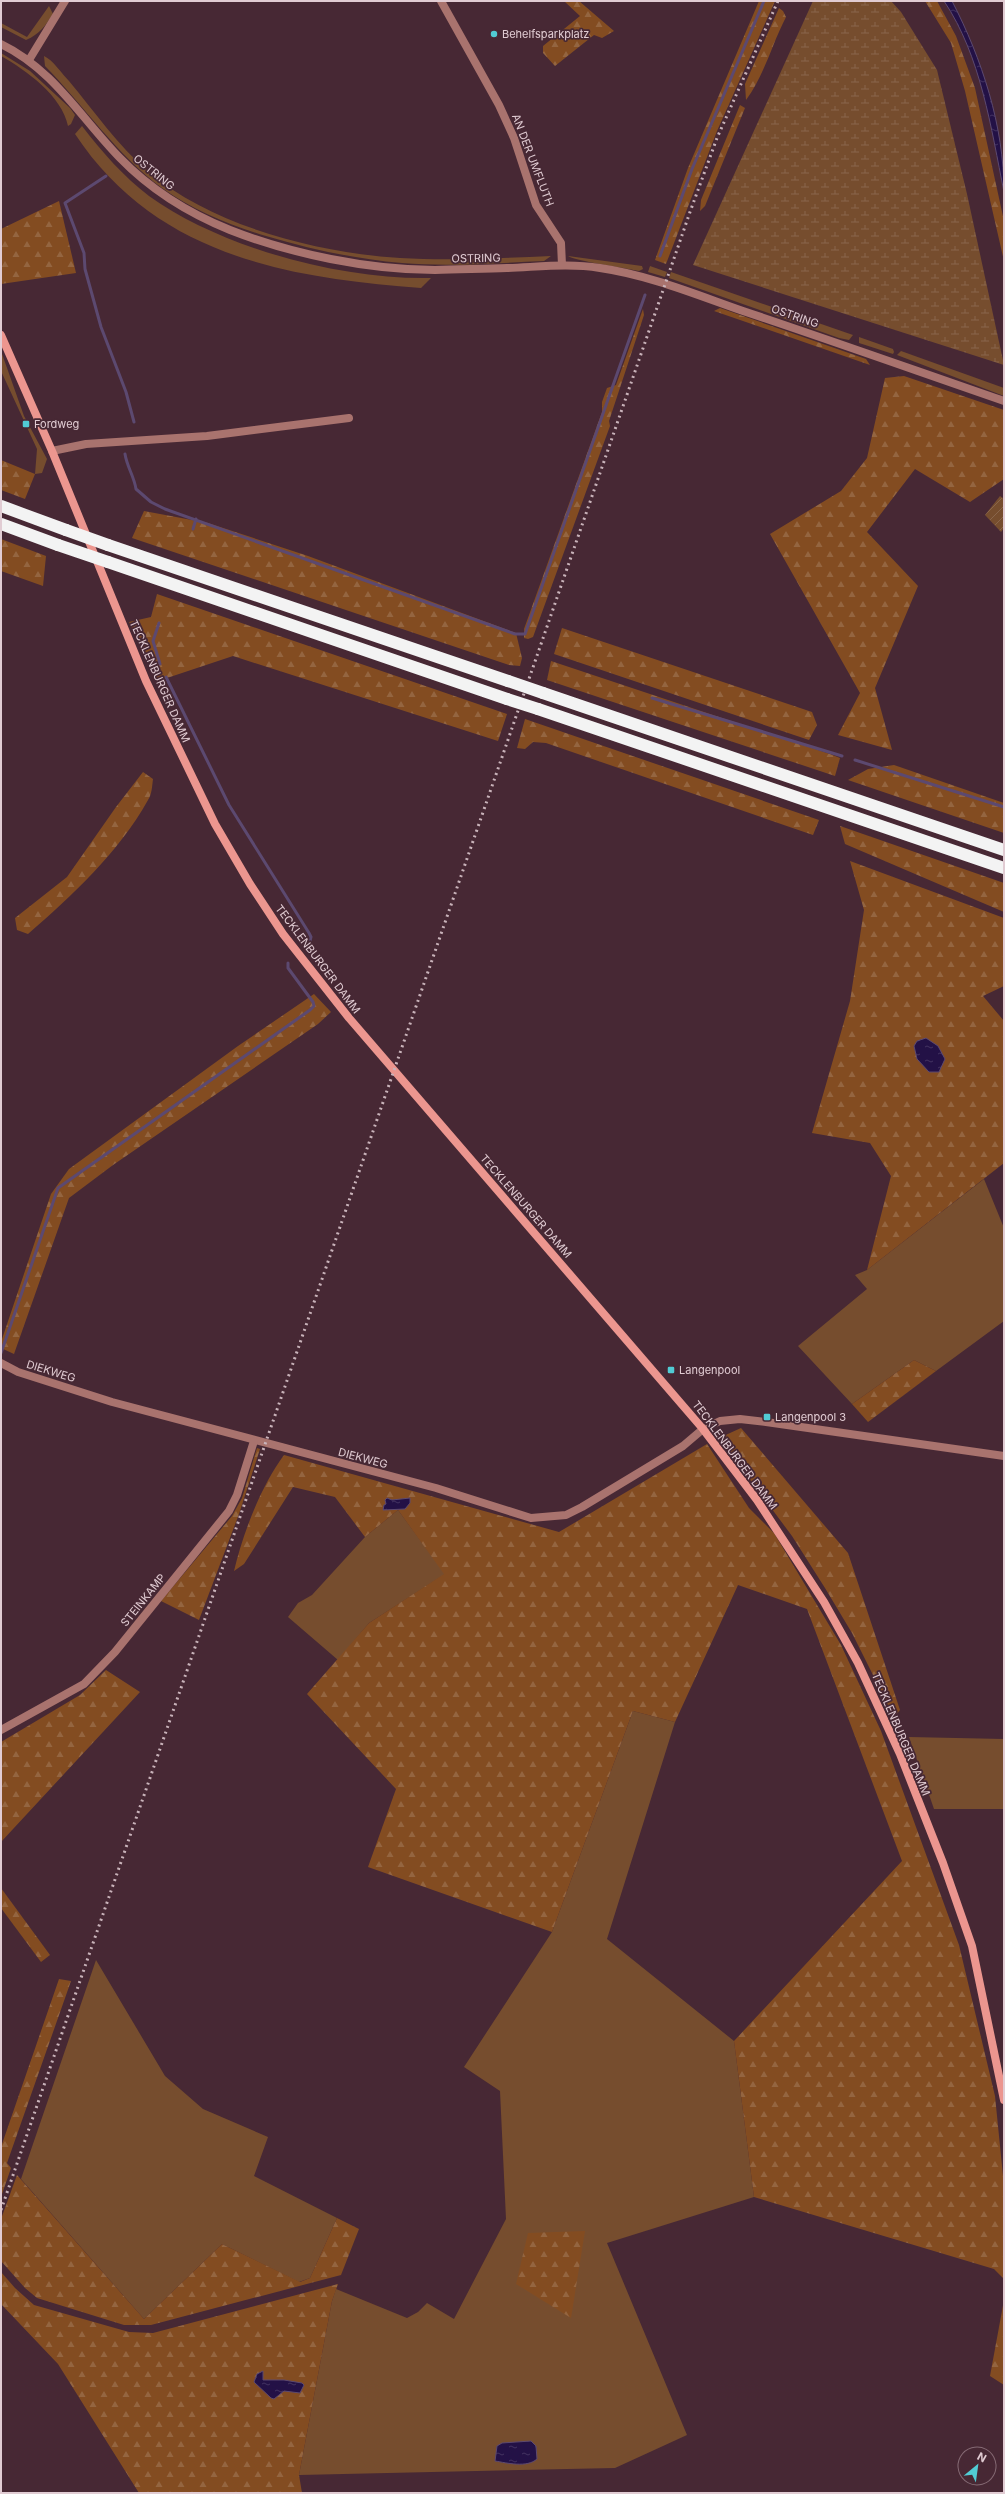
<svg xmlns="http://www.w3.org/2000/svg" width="1005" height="2494" viewBox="0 0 1005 2494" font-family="Inter,sans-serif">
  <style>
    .grass { fill: #764d2e }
    .forest { fill: url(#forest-firs) }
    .wetland { fill: url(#wetland-marsh) }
    .garden { fill: url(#garden-furrows) }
    .water { fill: url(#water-ripples); stroke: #5c4970 }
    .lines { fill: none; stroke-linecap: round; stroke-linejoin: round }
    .stream { stroke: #5c4970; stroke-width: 3 }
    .street { stroke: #a9736e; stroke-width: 8 }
    .secondary { stroke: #ec968f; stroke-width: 8 }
    .highway { stroke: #f3f3f3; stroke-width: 12 }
    .rail { stroke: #c9b3ba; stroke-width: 3; stroke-dasharray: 2 4; stroke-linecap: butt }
    .highway-bridge { stroke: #f3f3f3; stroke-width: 12 }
    .poi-dot { fill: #51ccd4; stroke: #472834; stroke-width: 1.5 }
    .labels { text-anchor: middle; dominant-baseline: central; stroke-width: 3.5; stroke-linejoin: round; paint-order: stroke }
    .poi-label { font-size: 11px; fill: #e1ccd3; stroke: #472834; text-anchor: start }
    .street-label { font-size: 11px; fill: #e1ccd3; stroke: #472834 }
  </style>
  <defs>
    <pattern id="forest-firs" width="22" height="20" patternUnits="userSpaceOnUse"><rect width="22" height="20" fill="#834c21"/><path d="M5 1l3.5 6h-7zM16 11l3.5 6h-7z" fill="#946540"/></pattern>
    <pattern id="wetland-marsh" width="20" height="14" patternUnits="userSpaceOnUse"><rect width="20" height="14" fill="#764d2e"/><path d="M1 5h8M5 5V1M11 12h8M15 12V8" fill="none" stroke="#89654b"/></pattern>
    <pattern id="garden-furrows" width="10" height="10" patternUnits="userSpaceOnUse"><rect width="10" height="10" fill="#764d2e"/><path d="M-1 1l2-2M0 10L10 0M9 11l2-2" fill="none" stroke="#89654b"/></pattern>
    <pattern id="water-ripples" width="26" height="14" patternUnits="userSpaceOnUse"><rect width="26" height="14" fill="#231146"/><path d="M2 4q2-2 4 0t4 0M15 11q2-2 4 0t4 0" fill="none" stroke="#433260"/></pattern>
  </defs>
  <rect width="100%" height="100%" fill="#472834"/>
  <g class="grass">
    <path d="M 49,6 L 53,14 C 45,26 40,34 26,40 L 1,27 L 1,23 L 27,37 Z"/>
    <path d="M 1,53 L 30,71 L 70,108 L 75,115 L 71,124 L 68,126 C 62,96 26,70 1,56 Z"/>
    <path d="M 44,56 C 53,60 62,74 69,81 C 95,112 118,146 149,172 C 212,226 318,253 400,258 C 451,261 501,258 551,256 L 544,261 C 497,263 449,267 402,263 C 355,259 310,249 266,236 C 229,225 193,210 162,188 C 117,155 84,106 45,66 Z"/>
    <path d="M 82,126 C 102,152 124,177 149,196 C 221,248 342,280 431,278 L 421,288 C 286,278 155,255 75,134 Z"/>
    <path d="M 568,256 L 642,266 L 643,269 L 639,271 C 626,268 575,261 568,256 Z"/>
    <polygon points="650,266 667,272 665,277 648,272"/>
    <polygon points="671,272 853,335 849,340 839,338 669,278"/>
    <polygon points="859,337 893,349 894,352 893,354 859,343"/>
    <polygon points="1,351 24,416 47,459 42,473 35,474 37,449 1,371"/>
    <polygon points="901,351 1004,388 1004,396 897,355"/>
    <polygon points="984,1179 1004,1228 1004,1321 936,1371 914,1360 852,1404 798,1346 867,1289 855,1275 867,1270"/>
    <polygon points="398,1510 445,1574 369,1623 338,1660 288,1617 298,1603 312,1595 365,1537"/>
    <polygon points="633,1711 675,1722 607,1939 734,2041 754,2197 607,2243 687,2435 615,2468 299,2475 332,2301 336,2289 407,2318 418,2312 427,2303 454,2319 506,2219 500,2091 464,2067 552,1932"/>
    <polygon points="909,1737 1004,1739 1004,1809 934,1809"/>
    <polygon points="96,1960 165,2076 203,2109 268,2137 254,2176 337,2218 310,2278 299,2282 222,2244 144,2319 21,2179"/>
  </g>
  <g class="forest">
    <polygon points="564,1 579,1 614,31 602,38 594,35 555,66 543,53 543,46 580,16"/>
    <polygon points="759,1 775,1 717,131 666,264 655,260 688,168"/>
    <polygon points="925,1 937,1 956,36 975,88 1004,221 1004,261 965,91 951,43"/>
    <path d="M 779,8 L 783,11 L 786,17 C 772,44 764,76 746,100 L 745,84 Z"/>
    <polygon points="740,105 745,108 705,206 700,211 701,200"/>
    <polygon points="59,201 76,273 1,284 1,229"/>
    <polygon points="720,308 866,359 870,365 714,311"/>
    <polygon points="643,309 644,315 609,421 610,426 533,637 528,639 524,638 524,629 602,412 602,402 607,388 616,385"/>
    <polygon points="904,376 1004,410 1004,479 970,502 915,469 867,532 918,586 875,688 892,750 838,735 860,693 770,534 841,491 867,458 885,378"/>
    <polygon points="1,460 35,474 25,499 1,490"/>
    <polygon points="144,511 208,523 308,556 516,633 522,658 520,666 509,665 132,538"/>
    <polygon points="1,539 46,556 43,586 1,571"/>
    <polygon points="157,594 507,714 498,741 233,656 158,681 129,622 151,617"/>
    <polygon points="562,628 812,712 817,725 809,740 554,654"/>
    <polygon points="551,661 830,754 840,758 835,776 547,680"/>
    <polygon points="525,719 819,820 813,835 546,743 533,742 525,749 517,748"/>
    <polygon points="894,765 1004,803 1004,833 848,780 868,769"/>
    <path d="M 143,772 L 153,779 C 152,786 152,794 148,800 C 119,852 72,896 28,934 L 17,930 L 15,918 L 67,877 L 116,807 Z"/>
    <polygon points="840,826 1004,883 1004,912 845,844"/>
    <polygon points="850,861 1004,918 1004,986 983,996 1004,1021 1004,1163 867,1270 891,1176 870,1143 812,1133 850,1001 864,910"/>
    <polygon points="314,994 331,1012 318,1024 113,1165 69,1198 14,1354 1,1348 1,1342 51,1194 69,1169 238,1046"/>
    <polygon points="914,1360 936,1371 868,1422 852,1404"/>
    <polygon points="741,1428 848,1553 900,1710 894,1717 852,1633 825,1588 792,1536 719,1438"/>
    <path d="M 707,1444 L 749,1508 L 774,1533 L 841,1645 L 881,1731 L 959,1945 L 995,2096 L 1004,2186 L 1004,2279 L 994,2269 L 754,2197 L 734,2041 L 902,1861 L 807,1609 L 738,1585 L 675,1722 L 633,1711 L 552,1932 L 368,1867 L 396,1789 L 307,1694 L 369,1623 L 444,1574 L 398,1510 L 365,1537 L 335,1497 L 293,1487 L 244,1564 L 234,1571 C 243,1533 261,1486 284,1455 L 559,1532 Z"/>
    <polygon points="257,1448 260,1449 239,1514 199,1620 161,1601 232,1516 242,1498"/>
    <polygon points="106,1670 140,1692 1,1842 1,1742 80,1695"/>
    <polygon points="1,1888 50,1955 41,1962 1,1908"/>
    <polygon points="59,1979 71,1981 7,2163 11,2168 1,2197 1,2147"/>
    <polygon points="17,2175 144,2319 222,2244 300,2282 310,2278 337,2218 359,2229 341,2275 151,2325 124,2325 37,2298 25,2288 1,2261 1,2219"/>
    <polygon points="585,2231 571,2318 516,2284 528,2233"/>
    <polygon points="1,2272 15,2288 34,2305 129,2332 153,2333 338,2284 332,2301 299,2475 302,2493 139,2493 58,2364 1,2304"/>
    <polygon points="1004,2300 1004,2385 990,2376"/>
  </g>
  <polygon class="wetland" points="813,1 891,1 901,12 937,70 967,194 1004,365 693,265"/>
  <polygon class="garden" points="1000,496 1004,499 1004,528 1001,532 985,515"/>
  <g class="water">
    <path d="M 944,1 L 952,1 C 982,59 1004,126 1004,192 C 991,128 981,56 944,1 Z"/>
    <polygon points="926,1038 938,1046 945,1059 939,1072 929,1072 917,1059 914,1046 917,1041"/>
    <polygon points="387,1498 392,1500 410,1498 410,1503 405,1509 383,1510 384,1505 386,1504 385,1500"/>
    <polygon points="263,2371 263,2380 284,2380 302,2383 304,2385 300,2393 284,2391 274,2399 271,2398 254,2382 257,2374"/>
    <path d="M 531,2441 L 536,2446 L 537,2459 C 527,2468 507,2463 495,2461 L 497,2446 L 502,2443 Z"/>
  </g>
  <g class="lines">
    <g class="stream">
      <polyline points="106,176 65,203 84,253 85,269 101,327 126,392 134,422"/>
      <polyline points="660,256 692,169 764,1"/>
      <path d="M 125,454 C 127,467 134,476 136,489 L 151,502 L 165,509 L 515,634 L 525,634 L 645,295"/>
      <polyline points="193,529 196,519"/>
      <polyline points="159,623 153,641 160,664"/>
      <polyline points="166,677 229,805 309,933 311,937 309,945"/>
      <polyline points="652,698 842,756"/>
      <polyline points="855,760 1004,807"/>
      <polyline points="1,1353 58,1188 310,1010 314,1006 313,1002 288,968 288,963"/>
    </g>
    <g class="street">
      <polyline points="441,1 499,105 514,138 536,205 561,243 562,265"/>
      <path d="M 1,44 C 53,69 81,118 120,158 C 151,190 188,213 230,230 C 291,254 369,270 435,270 C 459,269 483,269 507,268 C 538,267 569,263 600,268 C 649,275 697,295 743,311 C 830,340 917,371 1004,401"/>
      <polyline points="29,60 65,1"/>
      <polyline points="52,451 86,444 207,436 349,418"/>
      <polyline points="1,1363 18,1372 112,1402 436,1488 531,1518 566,1515 582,1507 683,1446 703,1429 720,1421 740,1419 766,1422 1004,1456"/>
      <polyline points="1,1730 84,1684 115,1652 229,1511 237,1495 254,1441"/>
    </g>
    <polyline class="secondary" points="1,335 52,451 146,681 215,824 250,884 283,934 349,1018 703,1429 757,1500 824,1602 858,1663 900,1754 943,1863 972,1946 1004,2100"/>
    <g class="highway">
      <polyline points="1,506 66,530"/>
      <polyline points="1,524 58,545"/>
      <polyline points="108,545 508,681"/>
      <polyline points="108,562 507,699"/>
      <polyline points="543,693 1004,850"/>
      <polyline points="538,709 1004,868"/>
    </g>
    <polyline class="rail" points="1,2210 690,212 717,138 778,1"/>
    <g class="highway-bridge">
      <polyline points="66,530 108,545"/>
      <polyline points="58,545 108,562"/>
      <polyline points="508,681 543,693"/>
      <polyline points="507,699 538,709"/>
    </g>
  </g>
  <g class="poi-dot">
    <circle cx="494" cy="34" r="4"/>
    <rect x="22" y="420" width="8" height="8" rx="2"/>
    <rect x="667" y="1366" width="8" height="8" rx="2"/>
    <rect x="763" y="1413" width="8" height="8" rx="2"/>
  </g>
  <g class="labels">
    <g class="poi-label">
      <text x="502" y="34">Behelfsparkplatz</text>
      <text x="34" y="424">Fordweg</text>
      <text x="679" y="1370">Langenpool</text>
      <text x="775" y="1417">Langenpool 3</text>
    </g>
    <g class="street-label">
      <text transform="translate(533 160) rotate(69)">AN DER UMFLUTH</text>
      <text transform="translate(154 172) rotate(39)">OSTRING</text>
      <text transform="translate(476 258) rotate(-1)">OSTRING</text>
      <text transform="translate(795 316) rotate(19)">OSTRING</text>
      <text transform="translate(160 681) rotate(66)">TECKLENBURGER DAMM</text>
      <text transform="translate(318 959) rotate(53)">TECKLENBURGER DAMM</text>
      <text transform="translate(526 1206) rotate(49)">TECKLENBURGER DAMM</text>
      <text transform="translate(51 1371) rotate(17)">DIEKWEG</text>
      <text transform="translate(735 1455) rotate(53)">TECKLENBURGER DAMM</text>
      <text transform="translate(363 1458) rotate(15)">DIEKWEG</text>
      <text transform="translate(143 1600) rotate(-51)">STEINKAMP</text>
      <text transform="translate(901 1734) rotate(67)">TECKLENBURGER DAMM</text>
    </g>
  </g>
  <rect width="1005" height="2494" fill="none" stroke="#e1ccd3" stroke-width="4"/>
  <g transform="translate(977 2466) rotate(29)"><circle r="19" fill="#472834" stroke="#856a74"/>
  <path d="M0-3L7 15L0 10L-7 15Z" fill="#51ccd4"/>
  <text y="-6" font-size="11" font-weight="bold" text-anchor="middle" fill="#e1ccd3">N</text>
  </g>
</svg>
